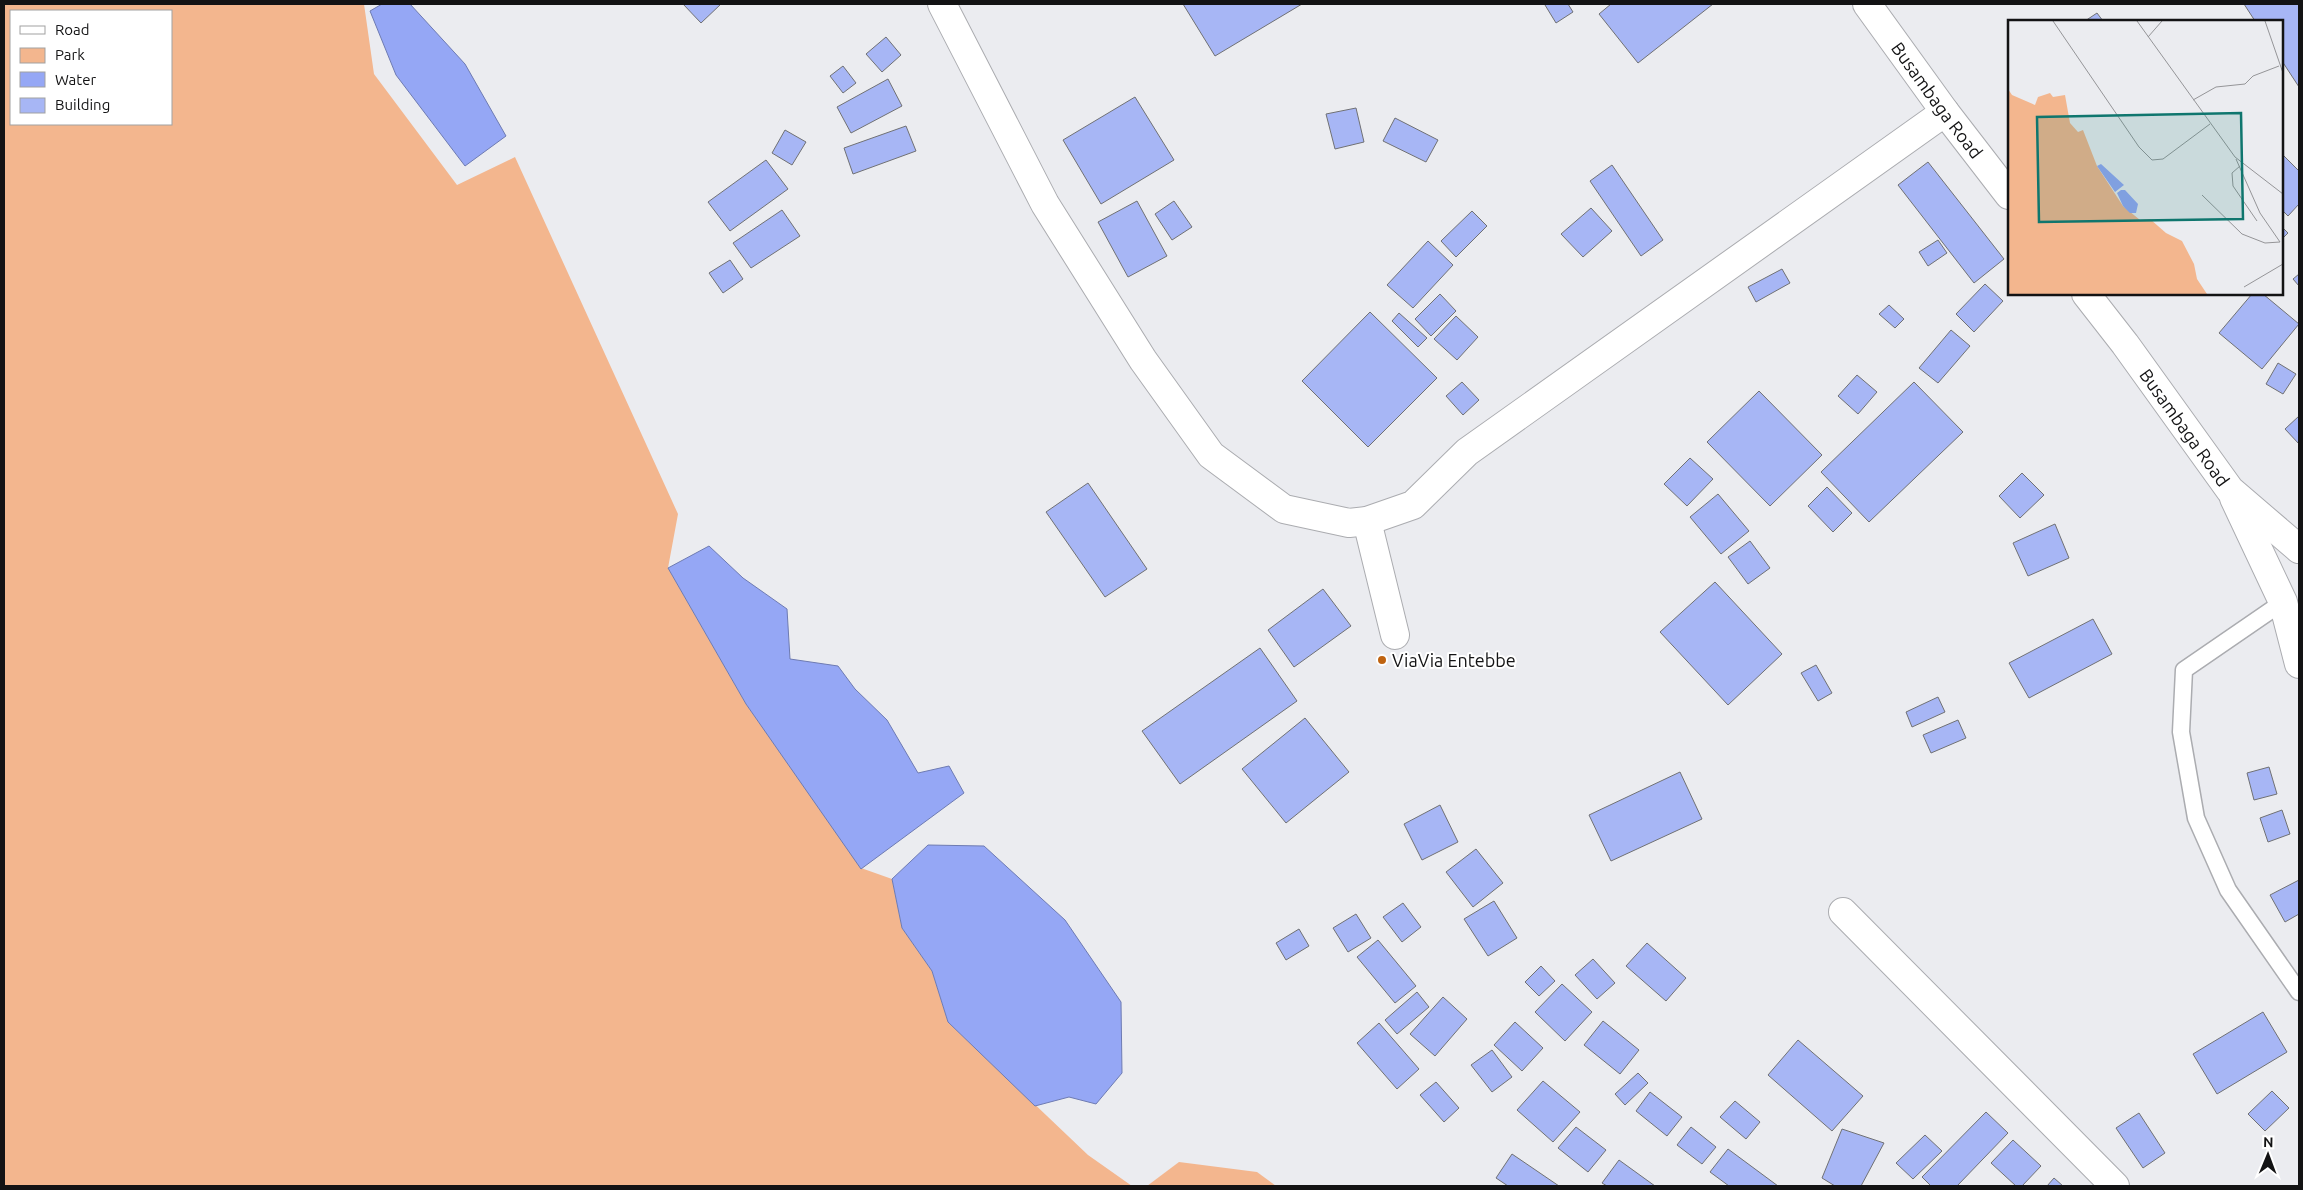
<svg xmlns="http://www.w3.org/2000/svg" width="2303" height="1190" viewBox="0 0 2303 1190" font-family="Ubuntu,sans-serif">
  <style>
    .green { fill: #f3b68e; fill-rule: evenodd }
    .water { fill: #95a7f5; stroke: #6e7bb2 }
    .building { fill: #a7b6f5; stroke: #707174 }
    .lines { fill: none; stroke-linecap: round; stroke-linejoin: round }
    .service-casing { stroke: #abacb0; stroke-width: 19 }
    .minor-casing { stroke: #abacb0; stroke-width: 30 }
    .service { stroke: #fff; stroke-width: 16 }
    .minor { stroke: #fff; stroke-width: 28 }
    .poi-dot { fill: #bf6310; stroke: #fff; stroke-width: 2 }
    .labels { text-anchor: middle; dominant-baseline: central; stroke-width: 4; stroke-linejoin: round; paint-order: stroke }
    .street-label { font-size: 18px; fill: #131314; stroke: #fff }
    .poi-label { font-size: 18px; fill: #131314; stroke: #fff; text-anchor: start }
    .inset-road { fill: none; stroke: #959598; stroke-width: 1 }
    .view { fill: #0f766e; fill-opacity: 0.15; stroke: #0f766e; stroke-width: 2.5 }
    .inset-edge { fill: none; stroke: #131314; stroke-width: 2.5 }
  </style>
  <rect width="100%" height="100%" fill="#ebecf0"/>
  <g class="green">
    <path d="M 4,4 L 364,4 L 374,74 L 457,185 L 515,157 L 678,514 L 668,568 L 746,704 L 861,868 L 892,879 L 902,928 L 932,971 L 948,1022 L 1088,1155 L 1132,1186 L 4,1186 ZM 11,11 L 171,11 L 171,124 L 11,124 Z"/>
    <polygon points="1179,1162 1257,1172 1276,1186 1147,1186"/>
  </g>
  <g class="water">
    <polygon points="382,4 410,4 465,64 506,136 465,166 396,75 370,11"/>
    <polygon points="709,546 743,578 787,609 790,659 838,666 855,689 887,720 918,773 949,766 964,793 861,869 746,704 668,568"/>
    <polygon points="928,845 984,846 1065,920 1121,1002 1122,1073 1096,1104 1069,1097 1035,1106 948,1022 932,971 902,928 892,879"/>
  </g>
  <g class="building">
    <polygon points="683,4 721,4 701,23"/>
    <polygon points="1183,4 1302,4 1215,56"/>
    <polygon points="1547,4 1568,4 1573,12 1556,23 1545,5"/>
    <polygon points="1611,4 1713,4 1638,63 1599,14"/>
    <polygon points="2244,4 2299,4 2299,87 2282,61 2282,21 2255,21"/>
    <polygon points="2097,13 2103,21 2085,21"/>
    <polygon points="886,37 901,55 882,72 866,54"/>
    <polygon points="843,66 856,83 843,93 830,76"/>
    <polygon points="888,79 902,106 851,133 837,107"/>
    <polygon points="1135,97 1174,160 1101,204 1063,140"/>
    <polygon points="1356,108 1364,142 1335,149 1326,114"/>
    <polygon points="1395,118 1438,140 1426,162 1383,141"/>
    <polygon points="906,126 916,151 853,174 844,148"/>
    <polygon points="785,130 806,142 792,165 772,153"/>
    <polygon points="2282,154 2299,171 2299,204 2288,216 2282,210"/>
    <polygon points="766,160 788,189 730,231 708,202"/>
    <polygon points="1928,162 2004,259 1974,283 1898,185"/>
    <polygon points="1612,165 1663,240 1641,256 1590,181"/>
    <polygon points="1137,201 1167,256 1128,277 1098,222"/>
    <polygon points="1174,201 1192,227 1172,240 1155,214"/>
    <polygon points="1591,208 1612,231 1583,257 1561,234"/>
    <polygon points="782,210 800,236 751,268 733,243"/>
    <polygon points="1472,211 1487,226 1456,257 1441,241"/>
    <polygon points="2282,227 2288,233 2282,239"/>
    <polygon points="1938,240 1947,253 1928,266 1919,252"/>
    <polygon points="1428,241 1453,265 1413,308 1387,285"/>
    <polygon points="730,260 743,279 723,293 709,273"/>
    <polygon points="1782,269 1790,283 1756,302 1748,287"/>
    <polygon points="2299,274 2299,286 2293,279"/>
    <polygon points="1985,284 2003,301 1974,332 1956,314"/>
    <polygon points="1440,294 1456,311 1431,336 1415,319"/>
    <polygon points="2252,294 2263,294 2299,324 2262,369 2219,333"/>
    <polygon points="1889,305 1904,319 1895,328 1879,314"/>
    <polygon points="1370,312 1437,378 1368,447 1302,381"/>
    <polygon points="1399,313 1427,338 1418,347 1392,321"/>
    <polygon points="1456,316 1478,337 1457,360 1434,339"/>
    <polygon points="1951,330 1970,346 1938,383 1919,368"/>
    <polygon points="2278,363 2296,374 2283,394 2266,384"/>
    <polygon points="1857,375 1877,392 1858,414 1838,396"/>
    <polygon points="1462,382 1479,400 1463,415 1446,396"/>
    <polygon points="1914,382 1963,432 1869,522 1821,472"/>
    <polygon points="1759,391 1822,455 1770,506 1707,442"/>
    <polygon points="2299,416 2299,444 2285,429"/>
    <polygon points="1690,458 1713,479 1687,506 1664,484"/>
    <polygon points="2022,473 2044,495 2020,518 1999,496"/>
    <polygon points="1088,483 1147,569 1105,597 1046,512"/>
    <polygon points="1827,487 1852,513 1833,532 1808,506"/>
    <polygon points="1718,494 1749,531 1721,554 1690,517"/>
    <polygon points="2055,524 2069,558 2028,576 2013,543"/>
    <polygon points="1750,541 1770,568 1748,584 1728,557"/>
    <polygon points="1715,582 1782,654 1728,705 1660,632"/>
    <polygon points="1323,589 1351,626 1294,667 1268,630"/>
    <polygon points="2093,619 2112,654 2029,698 2009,663"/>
    <polygon points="1260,648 1297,701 1180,784 1142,731"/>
    <polygon points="1816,665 1832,693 1818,701 1801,673"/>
    <polygon points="1938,697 1945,712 1912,727 1906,712"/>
    <polygon points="1305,718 1349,772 1286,823 1242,769"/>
    <polygon points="1958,720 1966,738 1931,753 1923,735"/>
    <polygon points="2269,767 2277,794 2254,800 2247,773"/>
    <polygon points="1680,772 1702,819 1611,861 1589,815"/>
    <polygon points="1440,805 1458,842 1422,860 1404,824"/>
    <polygon points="2282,810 2290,834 2268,842 2260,818"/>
    <polygon points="1476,849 1503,883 1473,907 1446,872"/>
    <polygon points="2299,880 2299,914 2285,922 2270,895"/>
    <polygon points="1494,901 1517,938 1488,956 1464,919"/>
    <polygon points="1403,903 1421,927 1402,942 1383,917"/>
    <polygon points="1356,914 1371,938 1348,952 1333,928"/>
    <polygon points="1299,929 1309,946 1286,960 1276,943"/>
    <polygon points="1378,940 1416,986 1395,1003 1357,957"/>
    <polygon points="1647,943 1686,978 1666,1001 1626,966"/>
    <polygon points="1593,959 1615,983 1597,999 1575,975"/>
    <polygon points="1541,966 1555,981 1539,996 1525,982"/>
    <polygon points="1562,984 1592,1012 1565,1041 1535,1012"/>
    <polygon points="1417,992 1429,1007 1397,1034 1385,1020"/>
    <polygon points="1443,997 1467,1019 1435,1056 1410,1034"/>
    <polygon points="2263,1012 2287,1052 2217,1094 2193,1054"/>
    <polygon points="1603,1021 1639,1050 1620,1074 1584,1045"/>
    <polygon points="1515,1022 1543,1048 1522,1071 1494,1045"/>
    <polygon points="1379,1023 1419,1069 1397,1089 1357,1043"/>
    <polygon points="1798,1040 1863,1096 1832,1131 1768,1075"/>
    <polygon points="1492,1050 1512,1077 1492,1092 1471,1065"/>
    <polygon points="1638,1073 1648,1083 1625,1105 1615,1094"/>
    <polygon points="1543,1081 1580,1112 1553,1142 1517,1110"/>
    <polygon points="1436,1082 1459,1108 1444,1122 1420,1095"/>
    <polygon points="2272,1091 2289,1108 2265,1131 2248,1114"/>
    <polygon points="1650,1092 1682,1117 1667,1136 1636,1111"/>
    <polygon points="1735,1101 1760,1122 1746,1139 1720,1117"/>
    <polygon points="1986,1112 2008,1133 1957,1186 1931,1186 1922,1177"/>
    <polygon points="2139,1113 2165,1153 2143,1168 2116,1128"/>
    <polygon points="1576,1127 1606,1150 1588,1172 1558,1148"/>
    <polygon points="1691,1127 1716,1147 1702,1164 1677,1145"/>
    <polygon points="1842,1129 1884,1143 1861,1186 1835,1186 1822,1178"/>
    <polygon points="1925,1135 1942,1151 1913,1179 1896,1163"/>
    <polygon points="2013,1140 2041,1166 2022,1186 2016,1186 1991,1163"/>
    <polygon points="1728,1149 1778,1186 1729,1186 1710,1172"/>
    <polygon points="1512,1154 1559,1186 1508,1186 1496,1178"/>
    <polygon points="1619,1160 1655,1186 1607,1186 1602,1183"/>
    <polygon points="2054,1178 2063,1186 2047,1186"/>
  </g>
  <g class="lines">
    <defs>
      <polyline id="service" points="2283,602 2184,670 2181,732 2196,818 2228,890 2299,992"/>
      <g id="minor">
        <polyline points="942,4 1045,204 1143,360 1211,455 1284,509 1349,523 1367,521 1413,505 1467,452 1945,112"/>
        <path id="s1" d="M 1867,4 L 1945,112 L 2009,195"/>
        <path id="s2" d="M 2086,294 L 2125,344 L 2230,490 L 2299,549"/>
        <polyline points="2234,498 2283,602 2299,664"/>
        <polyline points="1367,521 1395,635"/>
        <polyline points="1843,912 2115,1186"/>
      </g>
    </defs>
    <use href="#service" class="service-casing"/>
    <use href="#minor" class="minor-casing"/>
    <use href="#service" class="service"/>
    <use href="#minor" class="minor"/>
  </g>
  <circle class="poi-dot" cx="1382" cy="660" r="5"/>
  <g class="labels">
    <g class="street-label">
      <text stroke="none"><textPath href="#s1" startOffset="119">Busambaga Road</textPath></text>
      <text stroke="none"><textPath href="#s2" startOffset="166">Busambaga Road</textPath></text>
    </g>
    <g class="poi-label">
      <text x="1392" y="660">ViaVia Entebbe</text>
    </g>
  </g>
  <g transform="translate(2008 20)">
    <rect width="275" height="275" fill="#ebecf0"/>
    <path d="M 0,69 L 4,75 L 27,85 L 30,77 L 42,73 L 45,77 L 57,75 L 62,103 L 70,112 L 75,110 L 89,146 L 115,186 L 132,200 L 142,199 L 158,213 L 174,221 L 186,244 L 189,259 L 199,274 L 0,274 Z" fill="#f3b68e"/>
    <path d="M 93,144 L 116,165 L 107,172 L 89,146 ZM 113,170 L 117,170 L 130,184 L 128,193 L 122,193 L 115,186 L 109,173 Z" fill="#95a7f5"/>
    <path class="inset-road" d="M 45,1 L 131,127 L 144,140 L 155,139 L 202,104M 129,1 L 227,137 L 275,174M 257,1 L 275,53M 140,17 L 154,1M 185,80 L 208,67 L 237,64 L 245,56 L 271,46M 232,146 L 224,153 L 225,166 L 249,201M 194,175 L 234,214 L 257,223 L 272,222 L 252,193 L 228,139M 236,267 L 275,244"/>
    <path class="view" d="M 233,93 L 235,199 L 31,202 L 29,97 Z"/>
    <rect width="275" height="275" class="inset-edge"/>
  </g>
  <rect width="2303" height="1190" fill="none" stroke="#131314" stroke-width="10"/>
  <rect x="10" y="10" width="162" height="115" fill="#ffffff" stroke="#a1a1a1"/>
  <rect x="20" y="26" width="25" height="8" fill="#ffffff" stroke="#a1a1a1"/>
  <text x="55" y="35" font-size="15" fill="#131314">Road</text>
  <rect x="20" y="48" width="25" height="15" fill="#f3b68e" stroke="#a1a1a1"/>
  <text x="55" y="60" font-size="15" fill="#131314">Park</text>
  <rect x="20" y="72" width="25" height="15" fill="#95a7f5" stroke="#a1a1a1"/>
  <text x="55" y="85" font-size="15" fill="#131314">Water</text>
  <rect x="20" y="98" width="25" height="15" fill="#a7b6f5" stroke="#a1a1a1"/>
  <text x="55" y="110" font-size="15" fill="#131314">Building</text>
  <g transform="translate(2268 1155) rotate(1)" stroke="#ffffff" stroke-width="4" paint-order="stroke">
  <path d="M0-4L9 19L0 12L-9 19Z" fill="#131314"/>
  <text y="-8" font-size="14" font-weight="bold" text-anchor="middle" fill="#131314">N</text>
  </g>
</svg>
